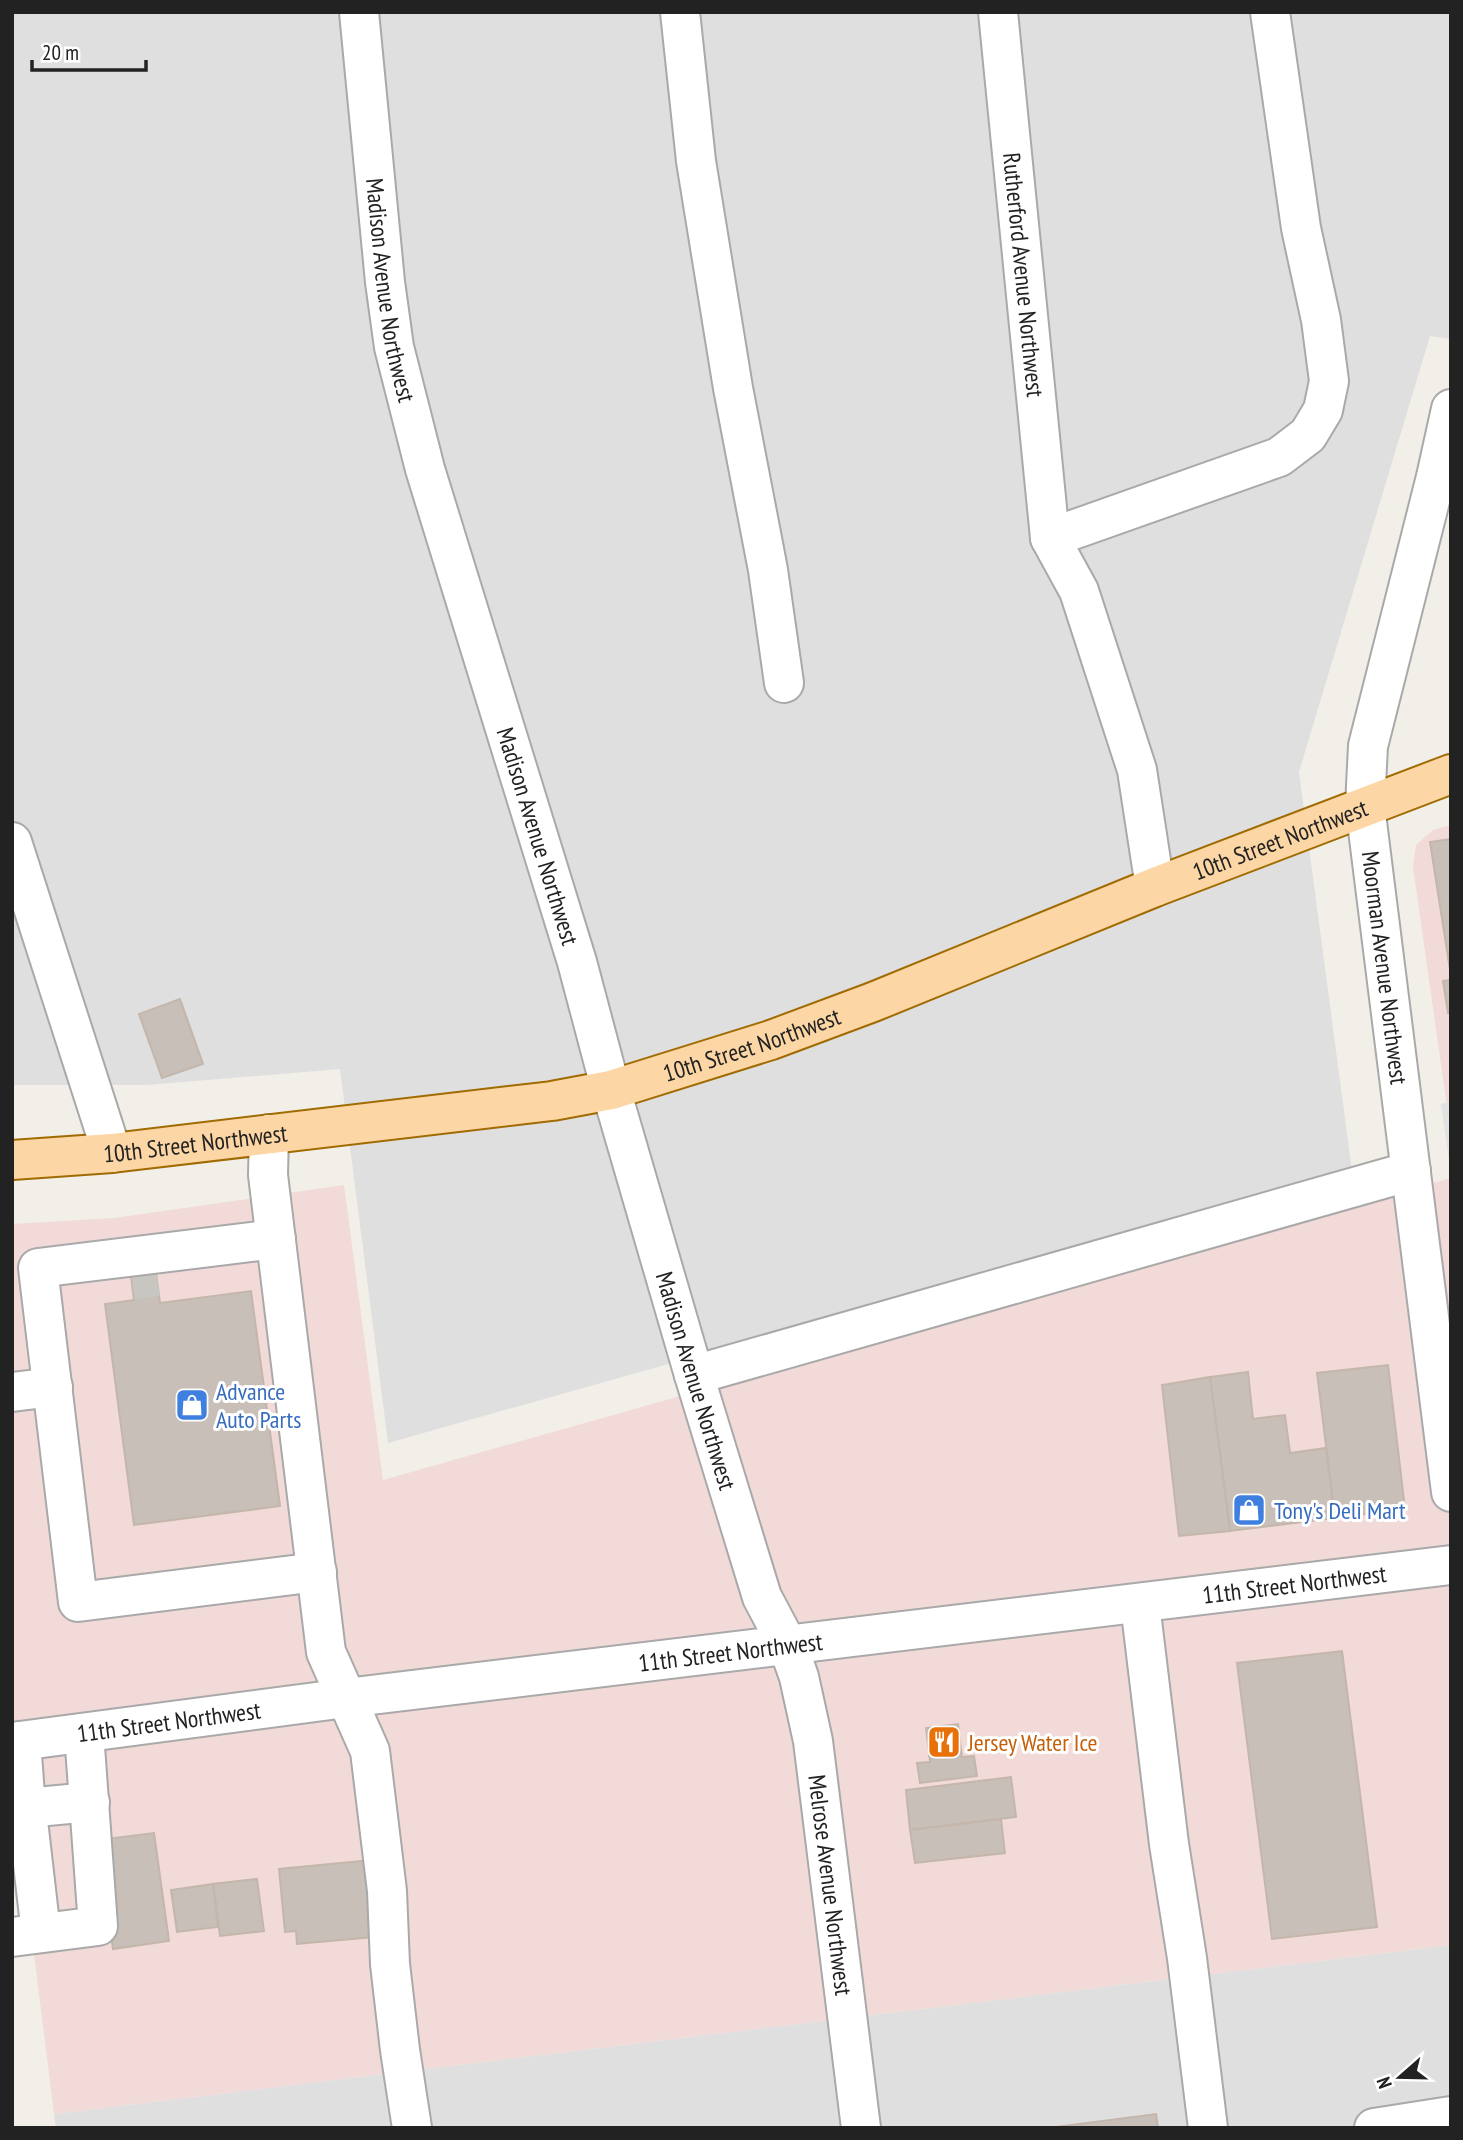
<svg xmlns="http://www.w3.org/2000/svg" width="1463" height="2140" viewBox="0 0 1463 2140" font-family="'PT Sans Narrow',sans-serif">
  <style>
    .residential { fill: #e0dfdf }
    .commercial { fill: #f2dad9 }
    .parking { fill: #e2e2e2 }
    .building { fill: #c7bfb8; stroke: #c4b6ab; stroke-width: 2 }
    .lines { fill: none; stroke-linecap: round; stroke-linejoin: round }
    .minor-tunnel { stroke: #c8c6c1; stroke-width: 38; stroke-dasharray: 38 19; stroke-linecap: butt }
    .minor-casing { stroke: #a9a9a9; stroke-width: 42 }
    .major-casing { stroke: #a06b00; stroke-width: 42 }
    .minor { stroke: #fff; stroke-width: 38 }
    .major { stroke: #fcd6a4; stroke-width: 38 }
    .labels { text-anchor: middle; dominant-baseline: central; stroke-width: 6; stroke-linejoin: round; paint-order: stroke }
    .street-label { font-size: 24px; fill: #222; stroke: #fff }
    .shop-label { font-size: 24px; fill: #366cbe; stroke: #fff; text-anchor: start }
    .food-label { font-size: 24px; fill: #c56008; stroke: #fff; text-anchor: start }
  </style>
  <rect width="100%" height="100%" fill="#f2efe9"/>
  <g class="residential">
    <polygon points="12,12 1451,12 1451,339 1430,336 1299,772 1352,1171 388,1443 340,1069 147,1085 12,1085"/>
    <polygon points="1451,1945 1451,2128 56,2128 54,2114"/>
  </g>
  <g class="commercial">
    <polygon points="1451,825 1451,1135 1413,867 1416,845 1433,830"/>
    <polygon points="1451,1178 1451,1945 54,2114 12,1779 12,1224 114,1218 344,1185 383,1480"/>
  </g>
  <polygon class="parking" points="1451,1102 1451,1175 1441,1104"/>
  <g class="building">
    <polygon points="1451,839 1451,976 1430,842"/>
    <polygon points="1451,980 1451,1013 1448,1013 1443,981"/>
    <polygon points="180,999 203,1064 162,1078 139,1014"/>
    <polygon points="155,1265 160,1303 251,1291 280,1506 134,1525 105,1304 134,1300 130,1268"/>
    <polygon points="1388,1365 1405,1509 1335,1518 1317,1373"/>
    <polygon points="1248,1372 1253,1419 1285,1415 1290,1453 1326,1448 1335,1518 1230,1531 1210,1377"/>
    <polygon points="1210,1377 1230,1531 1179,1536 1162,1385"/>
    <polygon points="1342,1651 1377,1927 1272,1939 1237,1663"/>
    <polygon points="958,1724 962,1757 974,1756 977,1776 920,1783 917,1763 930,1762 926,1728"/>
    <polygon points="1011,1777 1016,1817 910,1830 906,1790"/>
    <polygon points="1001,1819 1005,1853 915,1863 910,1830"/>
    <polygon points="154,1833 169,1941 113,1949 98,1840"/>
    <polygon points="371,1860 374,1937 297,1944 296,1931 285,1932 279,1869"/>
    <polygon points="257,1879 264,1931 220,1936 213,1884"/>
    <polygon points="213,1884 218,1927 177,1932 171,1890"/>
    <polygon points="1156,2114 1158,2128 1048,2128"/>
  </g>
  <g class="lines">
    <polyline class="minor-tunnel" points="132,1281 157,1277"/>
    <defs>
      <g id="minor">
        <path id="s1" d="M 359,12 L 385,282 L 394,347 L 425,469 L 577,962 L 611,1090 L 694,1375 L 762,1597 L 788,1646 L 799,1677 L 813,1741 L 861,2128"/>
        <polyline points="680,12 696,161 733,388 768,570 784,683"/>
        <path id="s2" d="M 998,12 L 1050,538 L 1079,591 L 1137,770 L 1155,887"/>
        <path id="s3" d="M 1451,409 L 1436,477 L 1368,746 L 1365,806 L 1451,1492"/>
        <polyline points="1050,538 1279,457 1308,435 1323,410 1329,381 1321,320 1301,228 1270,12"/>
        <polyline points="12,842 112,1153"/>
        <polyline points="269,1134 268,1175 326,1652 370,1751 387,1891 390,1964 400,2050 412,2128"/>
        <polyline points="276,1239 38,1268 78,1602 317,1572"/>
        <polyline points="694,1375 1411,1171"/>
        <polyline points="12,1392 53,1387"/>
        <polyline points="1140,1604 1169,1844 1187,1958 1208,2128"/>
        <polyline points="21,1741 25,1795 41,1933"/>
        <path id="s4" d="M 12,1742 L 346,1698 L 1451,1565"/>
        <polyline points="26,1808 90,1802"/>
        <polyline points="12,1937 98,1926 84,1733"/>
        <polyline points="1374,2128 1451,2116"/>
      </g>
      <g id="major">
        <path id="s5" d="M 12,1160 L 112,1153 L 552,1101 L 611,1090 L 771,1040 L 873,1002 L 1155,887 L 1451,774"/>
      </g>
    </defs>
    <use href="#minor" class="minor-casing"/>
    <use href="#major" class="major-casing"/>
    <use href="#minor" class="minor"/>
    <use href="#major" class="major"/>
  </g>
  <defs>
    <symbol id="shop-square" viewBox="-11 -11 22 22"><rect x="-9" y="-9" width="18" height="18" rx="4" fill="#3f7fe0" stroke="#fff"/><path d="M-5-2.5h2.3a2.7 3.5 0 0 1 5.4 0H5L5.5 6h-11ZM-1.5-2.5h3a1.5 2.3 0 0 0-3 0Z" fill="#fff"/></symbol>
    <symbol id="restaurant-square" viewBox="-11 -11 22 22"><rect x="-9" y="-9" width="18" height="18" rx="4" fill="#e8710a" stroke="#fff"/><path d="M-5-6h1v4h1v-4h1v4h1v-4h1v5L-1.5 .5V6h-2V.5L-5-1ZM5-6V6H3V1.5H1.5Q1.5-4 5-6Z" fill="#fff"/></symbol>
  </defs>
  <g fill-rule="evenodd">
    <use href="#shop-square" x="173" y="1386" width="38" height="38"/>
    <use href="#shop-square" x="1230" y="1491" width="38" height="38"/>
    <use href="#restaurant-square" x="925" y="1723" width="38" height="38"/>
  </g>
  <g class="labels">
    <g class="street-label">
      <text stroke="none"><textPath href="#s2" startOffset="264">Rutherford Avenue Northwest</textPath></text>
      <text stroke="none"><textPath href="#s1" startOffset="280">Madison Avenue Northwest</textPath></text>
      <text stroke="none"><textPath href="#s1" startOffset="847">Madison Avenue Northwest</textPath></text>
      <text stroke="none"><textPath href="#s5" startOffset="1318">10th Street Northwest</textPath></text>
      <text stroke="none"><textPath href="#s3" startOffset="570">Moorman Avenue Northwest</textPath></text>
      <text stroke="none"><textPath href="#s5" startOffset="751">10th Street Northwest</textPath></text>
      <text stroke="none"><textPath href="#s5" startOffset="184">10th Street Northwest</textPath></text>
      <text stroke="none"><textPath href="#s1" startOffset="1414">Madison Avenue Northwest</textPath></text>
      <text stroke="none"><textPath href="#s4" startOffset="1292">11th Street Northwest</textPath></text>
      <text stroke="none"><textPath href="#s4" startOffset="724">11th Street Northwest</textPath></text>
      <text stroke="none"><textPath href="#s4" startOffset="158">11th Street Northwest</textPath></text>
      <text stroke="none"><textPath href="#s1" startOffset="1939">Melrose Avenue Northwest</textPath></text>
    </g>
    <g class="shop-label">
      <text x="216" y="1391">Advance<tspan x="216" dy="28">Auto Parts</tspan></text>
      <text x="1274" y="1510">Tony's Deli Mart</text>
    </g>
    <g class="food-label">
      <text x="968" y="1742">Jersey Water Ice</text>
    </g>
  </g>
  <rect width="1463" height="2140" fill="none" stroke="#222222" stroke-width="28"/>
  <g transform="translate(1400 2077) rotate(250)" stroke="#ffffff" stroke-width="5" paint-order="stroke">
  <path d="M0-5L12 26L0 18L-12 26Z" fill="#222222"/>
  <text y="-10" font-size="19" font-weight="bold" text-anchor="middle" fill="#222222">N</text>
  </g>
  <path d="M32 60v10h114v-10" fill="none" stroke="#222222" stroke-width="3.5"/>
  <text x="42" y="60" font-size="21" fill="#222222" stroke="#ffffff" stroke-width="5" paint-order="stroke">20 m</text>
</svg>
